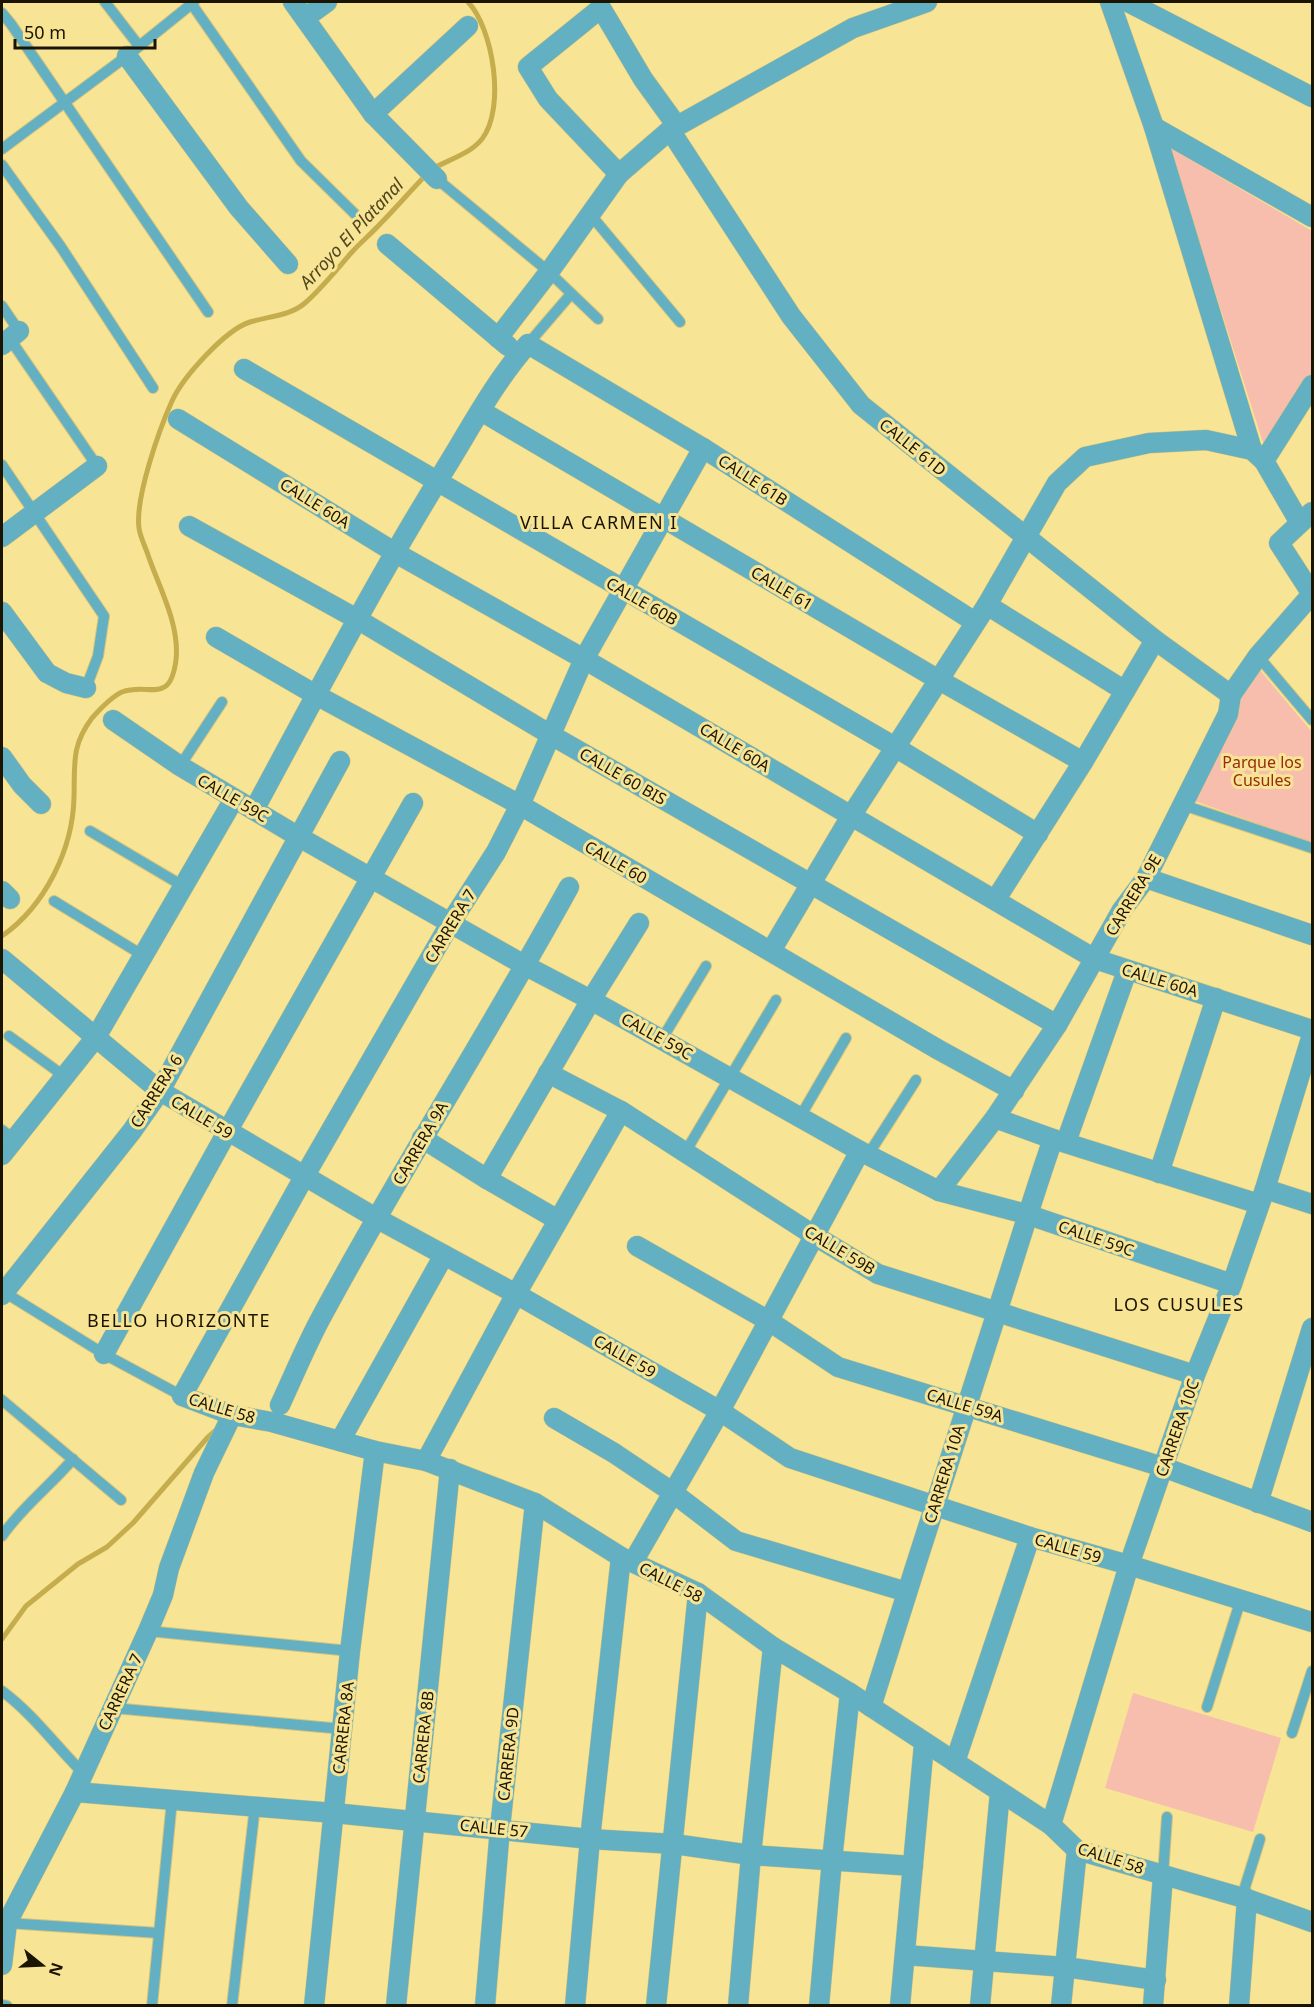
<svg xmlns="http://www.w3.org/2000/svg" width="1314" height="2007" viewBox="0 0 1314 2007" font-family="'Noto Sans',sans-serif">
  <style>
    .green { fill: #f7bdad }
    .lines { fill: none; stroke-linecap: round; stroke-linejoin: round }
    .stream { stroke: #c5ad4e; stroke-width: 5 }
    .lane-casing { stroke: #d4c37d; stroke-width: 12 }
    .street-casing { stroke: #d4c37d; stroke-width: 21 }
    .lane { stroke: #63b0c2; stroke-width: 10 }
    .street { stroke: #63b0c2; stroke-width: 20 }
    .labels { text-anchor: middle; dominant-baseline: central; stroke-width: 6; stroke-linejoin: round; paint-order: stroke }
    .street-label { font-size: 16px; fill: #1a1400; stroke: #f8e495 }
    .park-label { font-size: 16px; fill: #962b0d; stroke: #f8e495 }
    .water-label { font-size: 18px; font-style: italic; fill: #50461e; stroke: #f8e495 }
    .neighbourhood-label { font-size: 18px; letter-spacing: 1.5px; fill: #1a1400; stroke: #f8e495 }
  </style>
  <rect width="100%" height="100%" fill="#f8e495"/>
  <g class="green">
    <polygon points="1169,147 1312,231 1312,378 1267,455"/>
    <polygon points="1258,668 1312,732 1312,843 1192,800 1238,696"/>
    <polygon points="1133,1693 1281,1738 1253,1832 1105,1788"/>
  </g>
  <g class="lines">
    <g class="stream">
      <path d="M 434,168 C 450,159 470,154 482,139 C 506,108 493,28 468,2"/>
      <path d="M 2,936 C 45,906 73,849 74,797 C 75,764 71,746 92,718 C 100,709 111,697 122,692 C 149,682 170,706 176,660 C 180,623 158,586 147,552 C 144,544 140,536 139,528 C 135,498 159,430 172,401 C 183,377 225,330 250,322 C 269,316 290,316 305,303 C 322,288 337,269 352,252 C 361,242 371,234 380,224 C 396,208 411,190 427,174"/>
      <polyline points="2,1639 26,1606 78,1564 107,1547 133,1523 208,1437 218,1428"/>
    </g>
    <defs>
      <g id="lane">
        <polyline points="105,2 139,46"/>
        <polyline points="191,3 301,161 362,221"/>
        <polyline points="2,13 11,24 208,312"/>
        <polyline points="2,149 127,56 194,2"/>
        <polyline points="2,165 61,247 153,388"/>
        <polyline points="437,179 549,272 598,319"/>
        <polyline points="590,214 680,322"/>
        <polyline points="2,306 19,331"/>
        <polyline points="10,339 97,466"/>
        <polyline points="528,344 571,294"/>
        <polyline points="2,465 104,616 98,656 86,688"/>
        <polyline points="1258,656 1312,720"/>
        <polyline points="180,766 222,702"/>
        <polyline points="1183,805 1312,848"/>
        <polyline points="90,831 183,886"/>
        <polyline points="54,901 144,956"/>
        <polyline points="9,1036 64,1076"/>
        <polyline points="662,1039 706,966"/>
        <polyline points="800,1117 846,1038"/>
        <polyline points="2,1130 14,1139"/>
        <polyline points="686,1151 776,1000"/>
        <polyline points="868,1155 916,1080"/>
        <polyline points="4,1292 104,1354 182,1396"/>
        <polyline points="2,1400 121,1500"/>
        <path d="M 2,1536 C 22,1507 50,1486 73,1459"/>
        <polyline points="148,1631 350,1651"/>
        <path d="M 2,1691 C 33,1714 56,1746 83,1773"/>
        <polyline points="1207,1707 1241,1599"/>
        <polyline points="113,1708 343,1729"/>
        <polyline points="1292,1733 1312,1671"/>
        <polyline points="1163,1875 1167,1817"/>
        <polyline points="1247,1899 1245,1887 1260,1839"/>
        <polyline points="7,1923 159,1933"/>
        <polyline points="2,2005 7,2006"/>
        <polyline points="152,2006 172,1800"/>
        <polyline points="232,2006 255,1806"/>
      </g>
      <g id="street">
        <polyline points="293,2 373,114 437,179"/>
        <polyline points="1110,2 1154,127 1252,450"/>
        <polyline points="1128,2 1312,97"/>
        <polyline points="305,18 327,2"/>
        <polyline points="127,56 239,208 288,264"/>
        <polyline points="373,114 468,26"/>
        <polyline points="1154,127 1312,217"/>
        <polyline points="670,130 791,316 861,405 1155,640 1231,695"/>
        <polyline points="619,174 548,99 528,67 601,8 643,79 677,126"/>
        <polyline points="387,244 508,346"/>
        <polyline points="498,338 549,272 619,174 670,130 853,28 927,2"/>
        <polyline points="2,345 19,331"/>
        <polyline points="244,369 895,747 1038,834"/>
        <polyline points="481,411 939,680 1083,762"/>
        <polyline points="178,419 394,552 584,659 1095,959 1312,1030"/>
        <polyline points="703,448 584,659 520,805 496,852 451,922 304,1177 182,1396 232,1415 272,1422 375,1451 426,1461 535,1503 621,1557 698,1593 773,1647 850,1693 1051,1825 1077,1850 1247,1899 1312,1922"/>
        <polyline points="1312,512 1279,543 1312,594"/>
        <polyline points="1300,523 1264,461 1312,385"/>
        <polyline points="189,526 357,619 551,735 1057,1025"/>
        <polyline points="2,537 97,466"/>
        <polyline points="987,605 1125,691"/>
        <polyline points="2,612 47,673 66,683 86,688"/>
        <polyline points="216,637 316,695 520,805 939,1050 1014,1091"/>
        <polyline points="113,720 180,766 299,837 526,966 591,1000 860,1151 939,1191 1026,1214 1232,1284"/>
        <polyline points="2,757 22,785 41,804"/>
        <path d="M 254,810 C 316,695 376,580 445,469 C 471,427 495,381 528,344 L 703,448 L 975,622"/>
        <polyline points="1146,878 1312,935"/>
        <polyline points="2,891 10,899"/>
        <polyline points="996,899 1083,762 1155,640"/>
        <polyline points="771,951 851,816 987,605 1057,483 1085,457 1149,443 1206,440 1252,450 1264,461"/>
        <polyline points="2,959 160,1091 376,1218 516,1294 720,1411 790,1458 1030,1537 1129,1565 1312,1622"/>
        <polyline points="548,1073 621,1111 815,1236 878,1274 1195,1375"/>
        <polyline points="995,1118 1053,1139 1259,1204"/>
        <polyline points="422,1138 487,1179 558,1220"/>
        <polyline points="1066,1142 1127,971"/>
        <polyline points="2,1155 96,1037 234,799"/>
        <polyline points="1159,1173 1216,998"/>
        <polyline points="487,1179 591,1000 639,923"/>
        <polyline points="1265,1189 1312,1204"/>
        <polyline points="939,1191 995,1118 1057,1025 1122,910 1146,878 1228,714 1231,695 1258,656 1312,594"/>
        <polyline points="637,1246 769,1321 838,1367 1163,1467 1312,1522"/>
        <polyline points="2,1295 132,1131 160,1091 340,761"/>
        <polyline points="104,1354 227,1132 413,803"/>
        <path d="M 280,1405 C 294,1375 307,1343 323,1314 C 401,1169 490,1031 569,887"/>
        <polyline points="554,1418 614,1453 672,1492 736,1541 907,1592"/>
        <polyline points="340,1441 444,1255"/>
        <polyline points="426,1461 516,1294 621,1111"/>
        <polyline points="1258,1503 1312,1328"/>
        <polyline points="633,1562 720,1411 860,1151"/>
        <path d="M 871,1707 C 912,1575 955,1444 997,1312 C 1016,1254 1033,1196 1053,1139"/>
        <polyline points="955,1762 1030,1537"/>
        <polyline points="75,1792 334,1813 590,1839 674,1844 751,1855 913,1866"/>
        <polyline points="1051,1825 1129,1565 1195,1375 1232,1284 1265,1189 1312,1035"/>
        <polyline points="905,1955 1065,1967 1156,1980"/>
        <polyline points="2,1965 7,1923 75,1792 148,1631 163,1595 169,1568 204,1473 232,1415"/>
        <polyline points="314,2006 350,1651 375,1451"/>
        <polyline points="396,2006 450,1469"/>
        <polyline points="485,2006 500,1828 535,1503"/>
        <polyline points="575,2006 590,1839 621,1557"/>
        <polyline points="656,2006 698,1593"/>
        <polyline points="738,2006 751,1855 773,1647"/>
        <polyline points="819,2006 832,1860 850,1693"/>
        <polyline points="900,2006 924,1744"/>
        <polyline points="980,2006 1000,1792"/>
        <polyline points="1061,2006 1077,1850"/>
        <polyline points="1153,2006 1163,1875"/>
        <polyline points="1239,2006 1247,1899"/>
      </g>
    </defs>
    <use href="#lane" class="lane-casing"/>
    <use href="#street" class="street-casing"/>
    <use href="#lane" class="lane"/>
    <use href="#street" class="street"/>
  </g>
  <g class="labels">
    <g class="street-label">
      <text transform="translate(913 447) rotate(39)">CALLE 61D</text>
      <text transform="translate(753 480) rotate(33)">CALLE 61B</text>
      <text transform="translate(315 503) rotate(32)">CALLE 60A</text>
      <text transform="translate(782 588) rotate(31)">CALLE 61</text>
      <text transform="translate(642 601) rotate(30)">CALLE 60B</text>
      <text transform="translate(735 747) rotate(31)">CALLE 60A</text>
      <text transform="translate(623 776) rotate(30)">CALLE 60 BIS</text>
      <text transform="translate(233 798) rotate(30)">CALLE 59C</text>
      <text transform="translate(616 862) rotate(30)">CALLE 60</text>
      <text transform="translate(1133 895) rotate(-59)">CARRERA 9E</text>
      <text transform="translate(450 926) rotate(-59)">CARRERA 7</text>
      <text transform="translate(1160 980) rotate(17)">CALLE 60A</text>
      <text transform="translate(657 1036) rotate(29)">CALLE 59C</text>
      <text transform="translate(156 1091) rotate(-58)">CARRERA 6</text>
      <text transform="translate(202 1117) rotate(31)">CALLE 59</text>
      <text transform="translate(420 1143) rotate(-60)">CARRERA 9A</text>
      <text transform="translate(1096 1238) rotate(19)">CALLE 59C</text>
      <text transform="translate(840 1250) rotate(31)">CALLE 59B</text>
      <text transform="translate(625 1356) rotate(30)">CALLE 59</text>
      <text transform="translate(965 1405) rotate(17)">CALLE 59A</text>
      <text transform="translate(222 1408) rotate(17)">CALLE 58</text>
      <text transform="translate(1177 1428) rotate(-71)">CARRERA 10C</text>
      <text transform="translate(944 1474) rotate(-73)">CARRERA 10A</text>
      <text transform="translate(1068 1548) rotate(16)">CALLE 59</text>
      <text transform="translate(671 1582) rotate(27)">CALLE 58</text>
      <text transform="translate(120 1692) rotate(-65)">CARRERA 7</text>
      <text transform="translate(343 1728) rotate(-84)">CARRERA 8A</text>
      <text transform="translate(423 1737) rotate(-84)">CARRERA 8B</text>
      <text transform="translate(508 1754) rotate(-84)">CARRERA 9D</text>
      <text transform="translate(494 1828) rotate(6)">CALLE 57</text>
      <text transform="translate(1111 1858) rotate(18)">CALLE 58</text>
    </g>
    <g class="park-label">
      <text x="1262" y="762">Parque los<tspan x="1262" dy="18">Cusules</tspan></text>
    </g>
    <g class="water-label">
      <text transform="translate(351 233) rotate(-47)">Arroyo El Platanal</text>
    </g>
    <g class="neighbourhood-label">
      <text x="599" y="522">VILLA CARMEN I</text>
      <text x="1179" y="1304">LOS CUSULES</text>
      <text x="179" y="1320">BELLO HORIZONTE</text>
    </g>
  </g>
  <rect width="1314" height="2007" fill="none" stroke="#1a1400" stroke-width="6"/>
  <g transform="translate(42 1965) rotate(108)" stroke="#f8e495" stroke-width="4.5" paint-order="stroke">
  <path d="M0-4.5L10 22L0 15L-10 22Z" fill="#1a1400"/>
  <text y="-9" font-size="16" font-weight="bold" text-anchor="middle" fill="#1a1400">N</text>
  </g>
  <path d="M15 39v9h140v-9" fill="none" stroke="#1a1400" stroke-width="3"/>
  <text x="24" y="39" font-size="18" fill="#1a1400" stroke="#f8e495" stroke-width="4.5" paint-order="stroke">50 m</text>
</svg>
